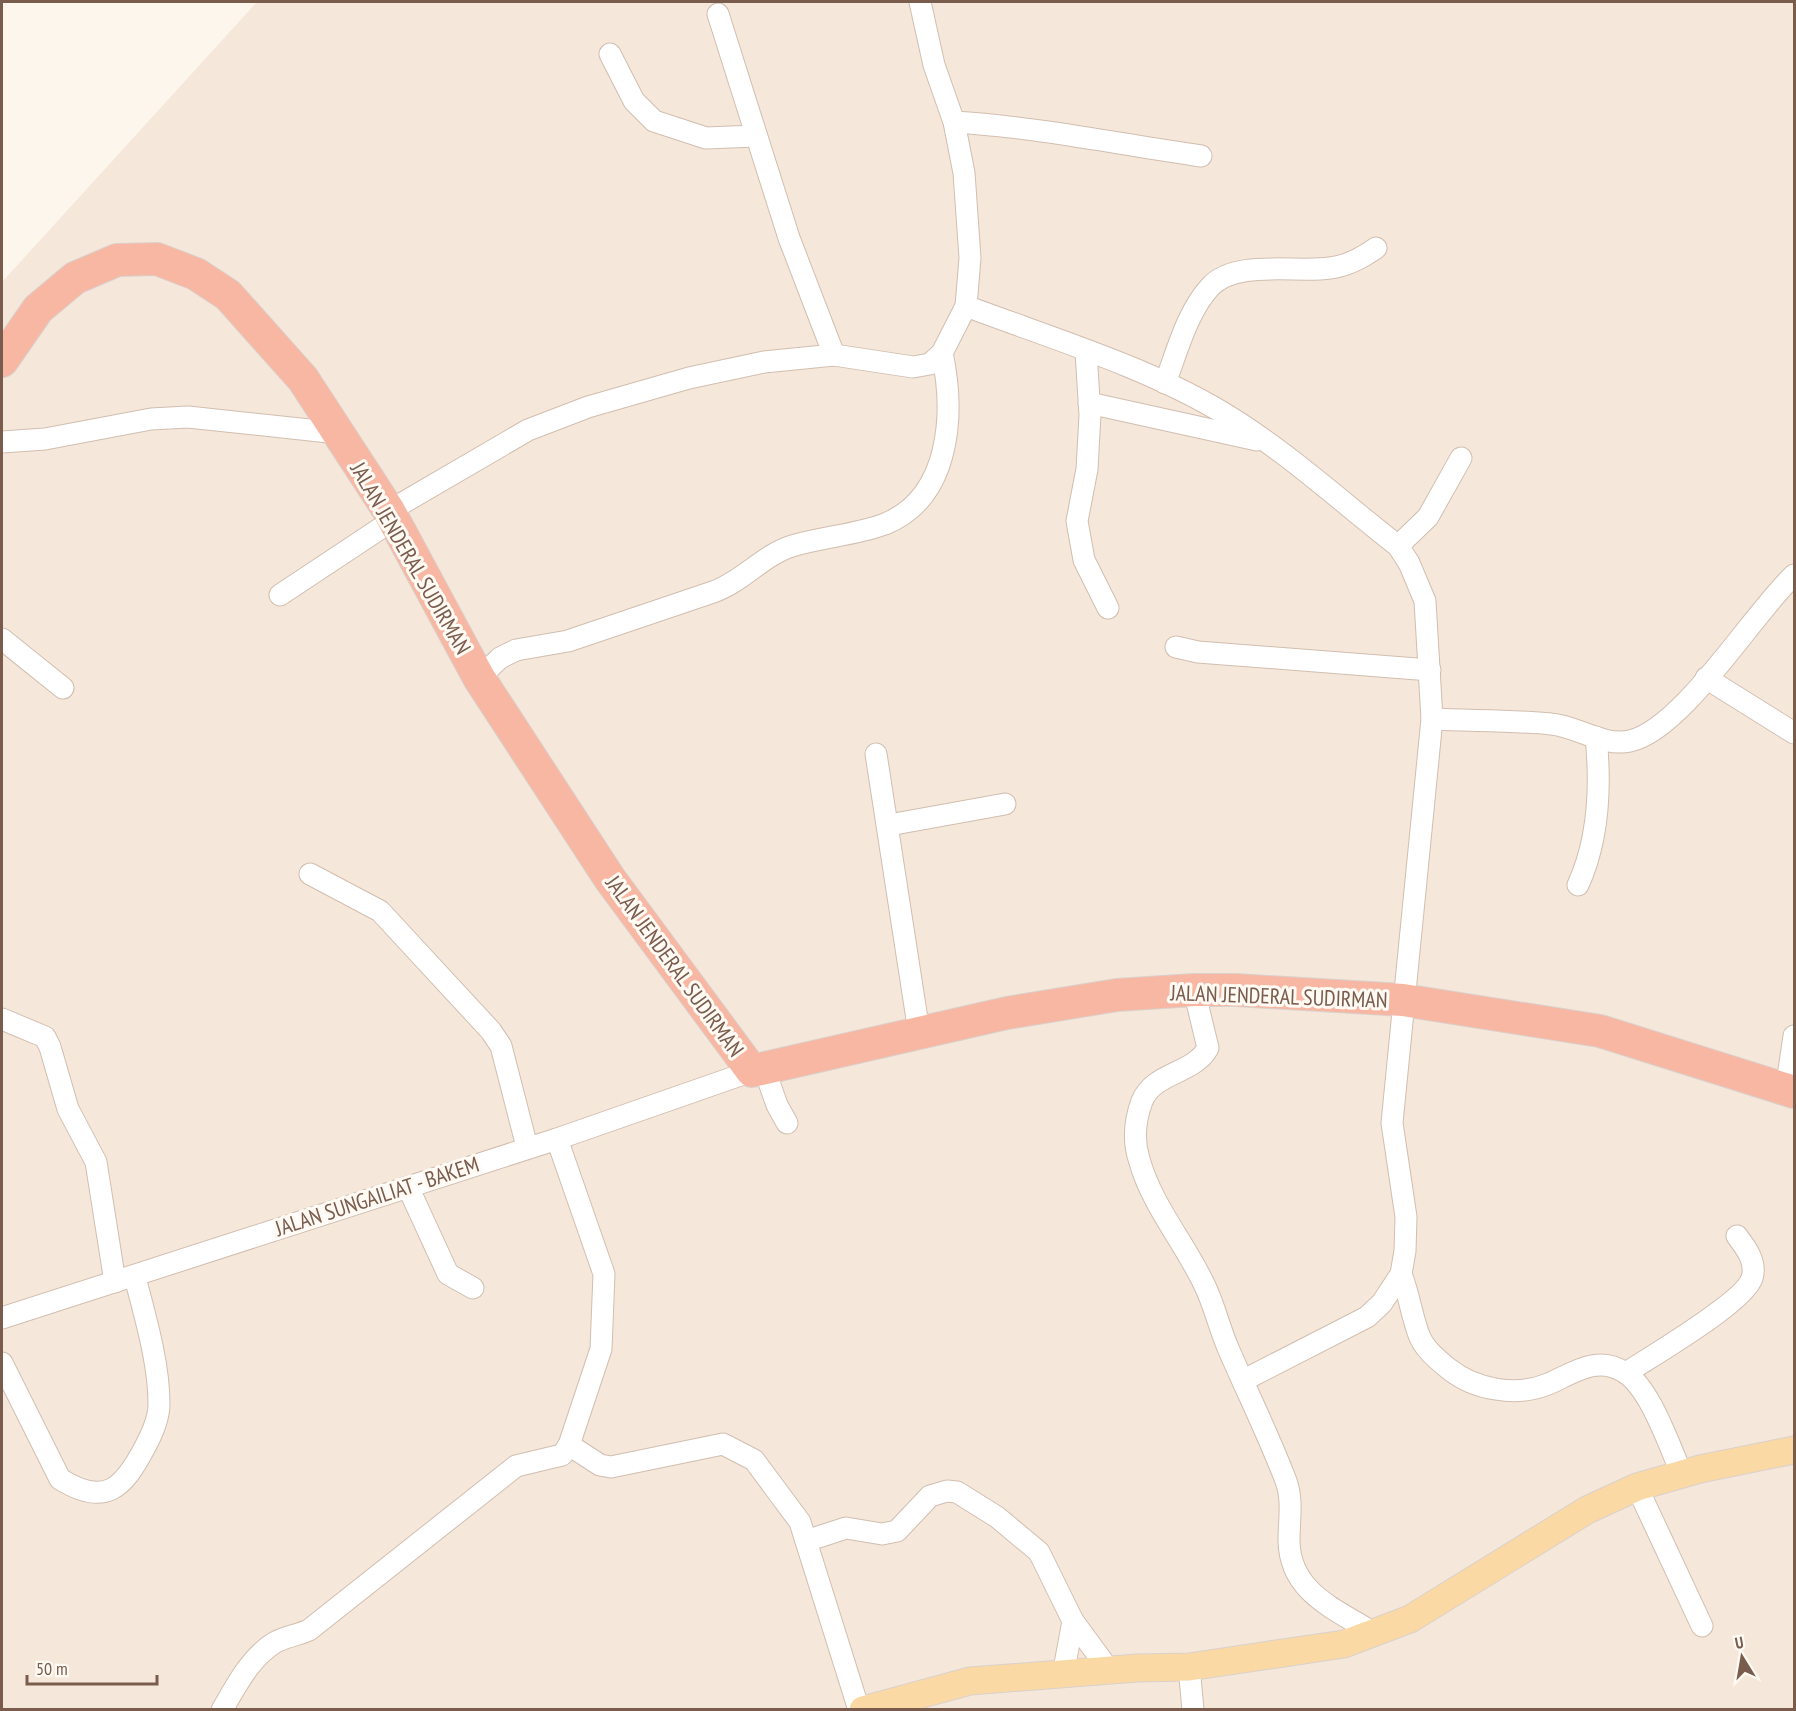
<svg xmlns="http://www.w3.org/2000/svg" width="1796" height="1711" viewBox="0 0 1796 1711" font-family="'PT Sans Narrow',sans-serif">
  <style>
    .residential { fill: #f5e8da }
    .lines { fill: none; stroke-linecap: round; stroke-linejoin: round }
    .minor-casing { stroke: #d1beb0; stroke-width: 23 }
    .major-casing { stroke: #dad1cd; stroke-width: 29 }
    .highway-casing { stroke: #dad1cd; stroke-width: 34 }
    .minor { stroke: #fff; stroke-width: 21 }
    .major { stroke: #fbd9a5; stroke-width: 27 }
    .highway { stroke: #f7b7a3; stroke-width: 32 }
    .labels { text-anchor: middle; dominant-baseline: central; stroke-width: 6; stroke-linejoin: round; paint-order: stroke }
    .street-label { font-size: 22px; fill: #7a5c4d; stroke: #fffaf3 }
  </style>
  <rect width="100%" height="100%" fill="#fdf6ec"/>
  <polygon class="residential" points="257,2 1794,2 1794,1709 2,1709 2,282"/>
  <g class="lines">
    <defs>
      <g id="minor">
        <polyline points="718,14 789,238 834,355"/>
        <polyline points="610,54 634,101 654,121 706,138 756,136"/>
        <path d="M 954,122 C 1037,127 1119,144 1201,156"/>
        <path d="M 966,306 C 1048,337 1144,366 1220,411 C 1284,449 1339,500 1398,546 L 1409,563 L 1425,601 L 1432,719 L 1392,1123 L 1406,1217 L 1405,1251 L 1401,1274 L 1382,1303 L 1367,1317 L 1244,1380"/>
        <polyline points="1086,352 1090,415 1087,469 1077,521 1084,560 1108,608"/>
        <path d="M 1165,383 C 1177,352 1187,312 1210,287 C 1235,259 1296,273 1330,268 C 1348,266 1362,258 1376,248"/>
        <polyline points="1089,403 1257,440"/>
        <polyline points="2,442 45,439 151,419 188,417 338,433"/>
        <polyline points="389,511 528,430 588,407 689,378 764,362 834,355 913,367 930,364 942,353 966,306 970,258 964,173 954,122 934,65 920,2"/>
        <polyline points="1398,546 1428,517 1461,458"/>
        <polyline points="280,595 393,520"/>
        <polyline points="2,639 63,688"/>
        <polyline points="1176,647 1198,652 1430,670"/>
        <path d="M 479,678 L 500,658 L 516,650 L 568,641 L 713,592 C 742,582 763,555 792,546 C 822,537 855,535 885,524 C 951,497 955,413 942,353"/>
        <polyline points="1706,678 1794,733"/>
        <path d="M 1432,719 C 1471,721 1511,720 1551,724 C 1577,726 1603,747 1630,741 C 1683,729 1753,613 1794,575"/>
        <polyline points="876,754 919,1032"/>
        <polyline points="889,825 1005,804"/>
        <polyline points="310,874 380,911 491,1031 501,1046 527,1147"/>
        <path d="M 1578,885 C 1599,839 1601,786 1596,737"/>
        <path d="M 1194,990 L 1208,1048 C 1194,1074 1154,1072 1142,1101 C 1135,1120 1133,1140 1139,1159 C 1151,1204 1184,1242 1204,1284 C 1214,1304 1219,1327 1228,1348 C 1247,1392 1269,1436 1286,1481 C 1293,1500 1289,1520 1289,1541 C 1290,1593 1336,1609 1375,1634"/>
        <polyline points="2,1019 45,1037 50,1047 68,1109 96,1162 115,1282"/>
        <polyline points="764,1068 777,1105 787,1123"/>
        <polyline points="1786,1090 1794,1036"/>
        <polyline points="408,1187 448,1274 473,1288"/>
        <path d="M 1401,1274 C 1409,1294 1412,1317 1419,1335 C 1424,1349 1438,1360 1449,1369 C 1475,1390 1517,1397 1548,1384 C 1574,1373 1596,1355 1624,1372 C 1650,1387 1669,1446 1682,1474"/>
        <polyline points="2,1318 557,1139 752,1071"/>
        <path d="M 2,1363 L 60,1479 C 105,1507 123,1489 145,1447 C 152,1434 159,1419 159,1404 C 159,1362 145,1317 135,1277"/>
        <path d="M 1626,1373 C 1650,1357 1745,1302 1752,1278 C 1757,1262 1746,1248 1737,1236"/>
        <polyline points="569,1445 600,1465 611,1467 723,1444 754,1460 800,1522 859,1710"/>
        <polyline points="1637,1487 1702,1626"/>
        <polyline points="806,1541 846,1528 882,1534 897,1531 930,1496 947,1491 957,1492 997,1517 1039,1552 1073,1621 1063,1675"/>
        <polyline points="1073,1621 1109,1670"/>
        <polyline points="1189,1667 1193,1710"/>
        <path d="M 222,1710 C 236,1686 250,1658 274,1643 C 284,1637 298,1635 309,1630 L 516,1466 L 562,1455 L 569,1445 L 601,1349 L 604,1274 L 557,1139"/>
      </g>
      <polyline id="major" points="863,1710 970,1681 1137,1668 1189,1667 1344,1644 1410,1619 1587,1510 1637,1487 1700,1469 1794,1450"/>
      <polyline id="highway" points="2,361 38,309 75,278 117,260 157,259 196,274 228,295 303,379 389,511 479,678 610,879 752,1071 1007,1013 1117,995 1194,990 1236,990 1403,1000 1600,1031 1794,1092"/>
    </defs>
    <use href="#minor" class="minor-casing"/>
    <use href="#major" class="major-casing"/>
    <use href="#highway" class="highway-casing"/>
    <use href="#minor" class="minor"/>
    <use href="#major" class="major"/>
    <use href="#highway" class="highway"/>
  </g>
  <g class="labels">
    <g class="street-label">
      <text transform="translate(411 558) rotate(60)">JALAN JENDERAL SUDIRMAN</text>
      <text transform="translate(675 966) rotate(54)">JALAN JENDERAL SUDIRMAN</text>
      <text transform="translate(1279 996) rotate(2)">JALAN JENDERAL SUDIRMAN</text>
      <text transform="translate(377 1196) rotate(-18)">JALAN SUNGAILIAT - BAKEM</text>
    </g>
  </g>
  <rect width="1796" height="1711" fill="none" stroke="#7a5c4d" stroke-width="6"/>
  <g transform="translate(1742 1657) rotate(349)" stroke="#fffaf3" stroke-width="4.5" paint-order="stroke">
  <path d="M0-4.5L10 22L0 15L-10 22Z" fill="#7a5c4d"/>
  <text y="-9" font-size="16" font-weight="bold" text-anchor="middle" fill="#7a5c4d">U</text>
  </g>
  <path d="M27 1675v9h130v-9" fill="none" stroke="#7a5c4d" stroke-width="3"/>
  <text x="36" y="1675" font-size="18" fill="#7a5c4d" stroke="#fffaf3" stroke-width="4.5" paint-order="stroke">50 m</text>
</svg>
